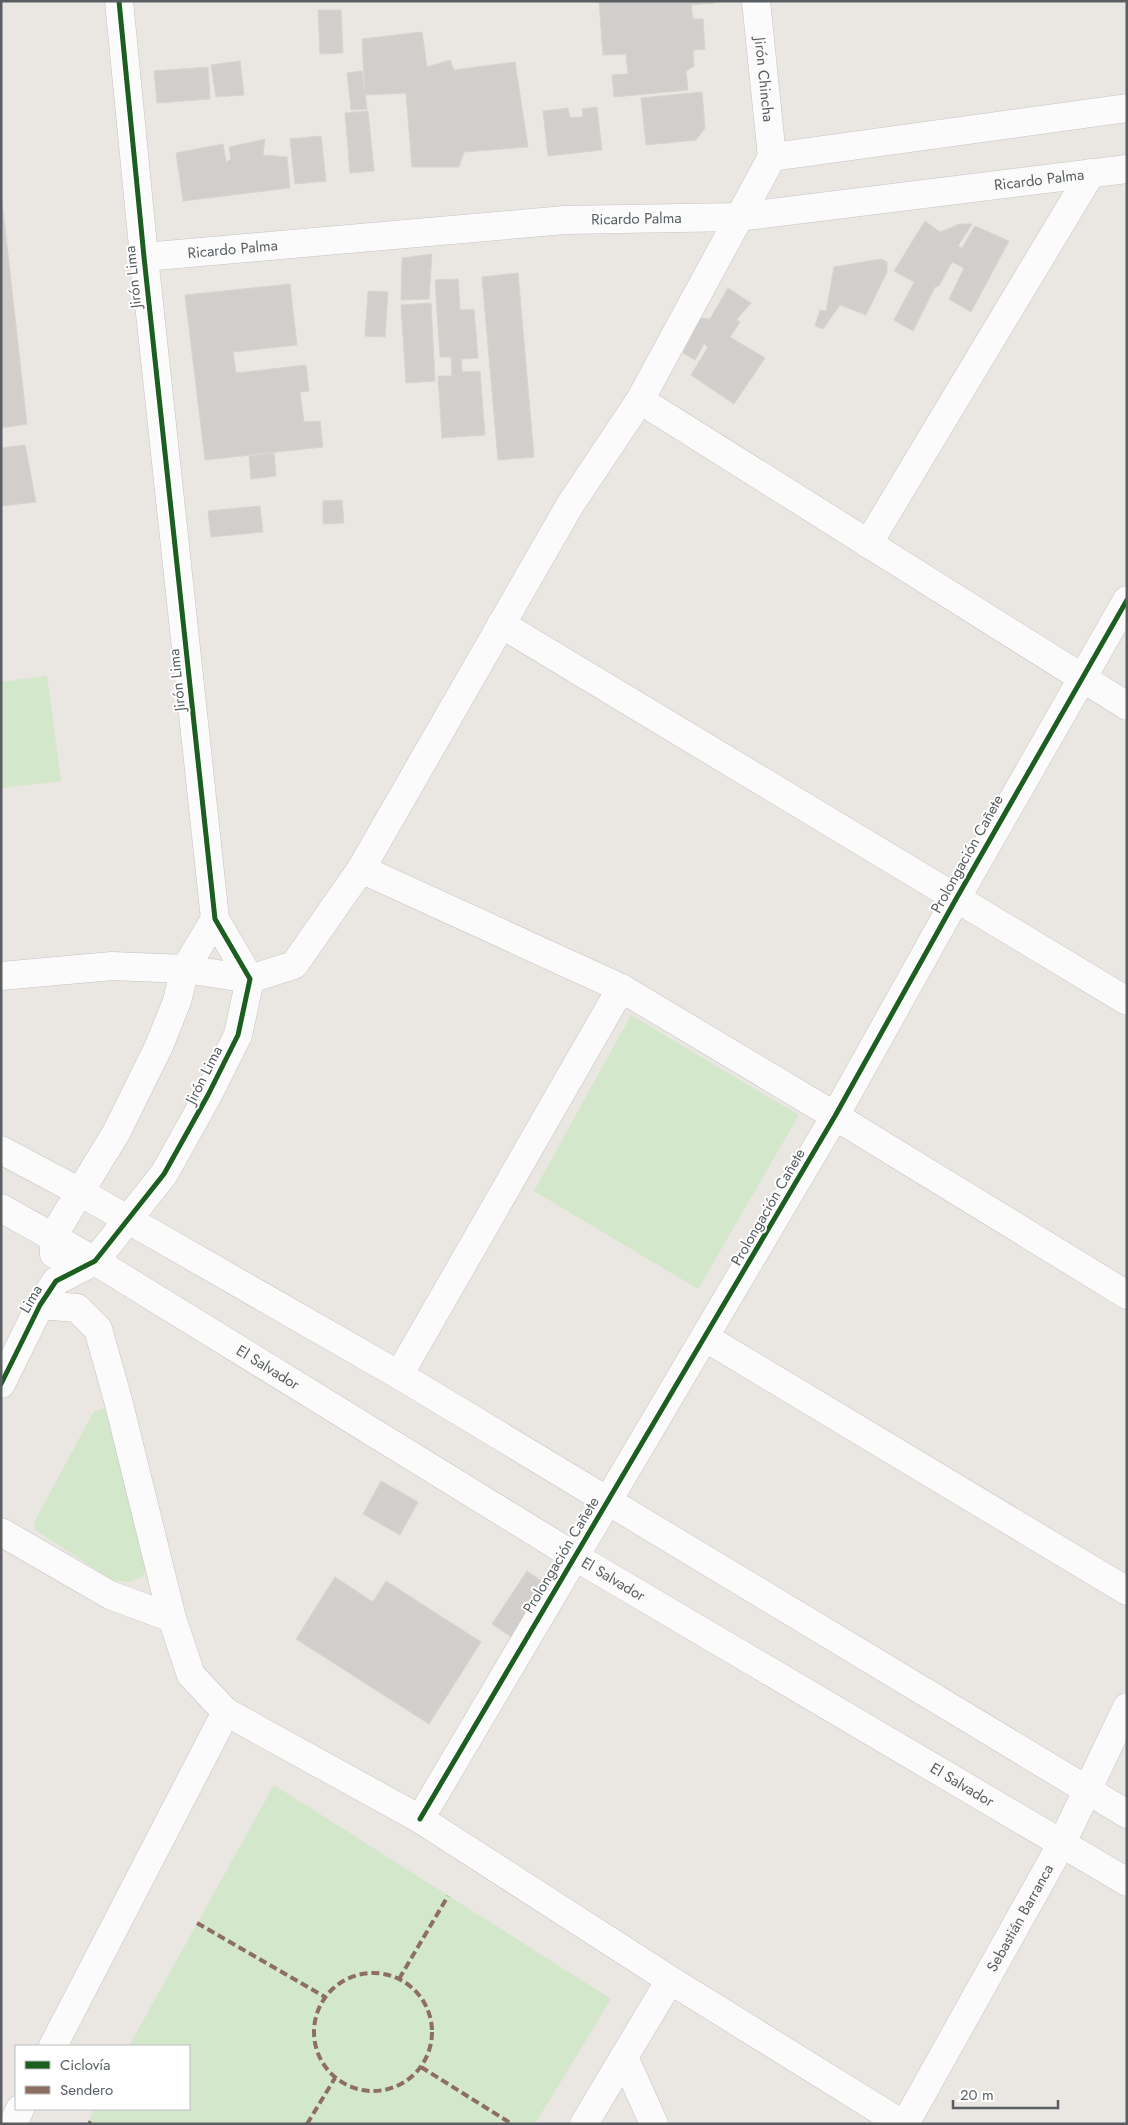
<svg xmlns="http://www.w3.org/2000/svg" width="1128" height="2125" viewBox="0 0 1128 2125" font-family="Jost,sans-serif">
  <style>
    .green { fill: #d3e7cb }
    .building { fill: #d1cecc; stroke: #d8d5d1 }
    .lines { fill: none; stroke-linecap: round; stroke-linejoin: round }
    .minor-casing { stroke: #c5c4c3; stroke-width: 29 }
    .minor { stroke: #fcfbfb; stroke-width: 28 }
    .quiet { stroke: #8d6e63; stroke-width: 4; stroke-dasharray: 8 4; stroke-linecap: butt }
    .cycleway-casing { stroke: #fff; stroke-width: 8 }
    .cycleway { stroke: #1b5e20; stroke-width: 5 }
    .labels { text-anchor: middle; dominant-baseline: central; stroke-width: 4; stroke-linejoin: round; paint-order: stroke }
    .street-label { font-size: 15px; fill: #585e61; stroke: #fff }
  </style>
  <rect width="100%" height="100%" fill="#eae6e2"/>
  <g class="green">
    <polygon points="47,676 61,781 1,788 1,682"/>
    <polygon points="631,1015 799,1115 698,1289 534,1191"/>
    <polygon points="113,1407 148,1562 143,1576 129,1582 112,1580 34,1529 35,1521 94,1411"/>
    <polygon points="274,1785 611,1999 535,2124 87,2124 95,2109 189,2109 189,2046 129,2046"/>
  </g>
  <g class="building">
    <polygon points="599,1 714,1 714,3 691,5 693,19 703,19 705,49 693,50 694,66 686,71 688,90 614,97 612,75 628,74 626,54 603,55"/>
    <polygon points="318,10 341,10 343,53 320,54"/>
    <polygon points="422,32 427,67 450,60 454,70 515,62 528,147 464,152 459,167 412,167 406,93 365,95 362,39"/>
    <polygon points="240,61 244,95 216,97 211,65"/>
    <polygon points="208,67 210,99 157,103 154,71"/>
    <polygon points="362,71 367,109 351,110 347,73"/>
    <polygon points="702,92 705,128 696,140 646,145 641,98"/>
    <polygon points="597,107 602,150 548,156 543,111 568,108 570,118 583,117 582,109"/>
    <polygon points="368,111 374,171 350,173 345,113"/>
    <polygon points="321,136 326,181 295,184 290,139"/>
    <polygon points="265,139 263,155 287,157 290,188 183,201 176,153 223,144 226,162 231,159 229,147"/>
    <polygon points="1,192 27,424 1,428"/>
    <polygon points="925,221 940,232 960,224 972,224 958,246 962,248 975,226 1009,241 971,312 949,299 964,268 952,262 939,286 935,287 913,331 894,320 914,282 894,271"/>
    <polygon points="432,254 429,299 401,300 402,258"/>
    <polygon points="881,259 887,262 887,272 866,315 840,305 823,329 815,326 820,310 826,311 834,267"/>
    <polygon points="518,273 534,457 498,460 482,277"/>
    <polygon points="458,279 460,310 474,309 478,358 461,359 462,372 480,371 485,435 442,438 438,376 452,376 451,357 440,357 435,280"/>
    <polygon points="290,284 297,345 233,352 236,373 306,365 309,391 300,392 304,422 320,421 323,447 205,460 185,295"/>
    <polygon points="728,288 751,303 736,320 740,322 730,337 765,358 734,404 691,375 708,347 704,344 695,360 683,353 700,318 710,319"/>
    <polygon points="368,291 388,292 385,337 365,336"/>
    <polygon points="431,303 435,381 406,383 401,305"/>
    <polygon points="25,445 36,502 1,506 1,448"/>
    <polygon points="274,453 276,476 251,479 249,456"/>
    <polygon points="342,500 344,523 323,524 323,501"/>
    <polygon points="260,506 263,532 211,537 208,511"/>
    <polygon points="381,1481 418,1502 400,1535 363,1514"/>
    <polygon points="527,1571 550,1587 516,1640 492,1624"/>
    <polygon points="335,1577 373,1602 386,1581 481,1642 429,1724 296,1639"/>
  </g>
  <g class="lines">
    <defs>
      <g id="minor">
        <path id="s1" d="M 756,1 L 772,157"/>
        <polyline points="772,157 1127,108"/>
        <path id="s2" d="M 144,257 L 565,220 L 738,217 L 1127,169"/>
        <polyline points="640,400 1127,706"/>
        <polyline points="868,544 1091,173"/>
        <polyline points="501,624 1127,1001"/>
        <polyline points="361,869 621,988 835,1116 1127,1295"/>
        <polyline points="1,976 112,966 185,969 250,979 294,965 361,869 570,505 640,400 772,157"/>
        <polyline points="1,1150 80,1192 399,1375 1127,1814"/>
        <path id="s3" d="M 1,1208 L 95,1261 L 574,1556 L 1127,1882"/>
        <polyline points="54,1254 53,1236 116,1133 159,1046 177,1001 185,969 215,919"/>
        <polyline points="40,1305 77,1308 98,1329 118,1400 172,1618 191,1675 226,1712 420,1819 670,1980 902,2124"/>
        <polyline points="706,1338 1127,1591"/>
        <polyline points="399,1375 621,988"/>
        <polyline points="1,1384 40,1305 56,1281 95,1261 164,1174 208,1095 238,1035 250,979 215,919 144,257 119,1"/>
        <polyline points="1,1532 110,1595 172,1618"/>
        <polyline points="420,1819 835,1116 956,899 1127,600"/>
        <polyline points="53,2046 226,1712"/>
        <polyline points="624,2057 654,2124"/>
        <polyline points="13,2124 20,2109"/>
        <polyline points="584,2124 670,1980"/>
        <path id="s4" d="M 905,2124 L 1062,1843 L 1127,1707"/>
      </g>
    </defs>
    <use href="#minor" class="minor-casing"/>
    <use href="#minor" class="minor"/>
    <g class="quiet">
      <polyline points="197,1923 325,1997"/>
      <circle cx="373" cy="2032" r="59"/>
      <polyline points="399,1979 448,1896"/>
      <polyline points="421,2067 512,2124"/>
      <polyline points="88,2122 91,2124"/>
      <polyline points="307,2124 335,2078"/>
    </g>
    <defs>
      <g id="cycleway">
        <polyline points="1,1384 40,1305 56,1281 95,1261 164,1174 208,1095 238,1035 250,979 215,919 144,257 119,1"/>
        <polyline points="420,1819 835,1116 956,899 1127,600"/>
      </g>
    </defs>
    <use href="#cycleway" class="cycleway-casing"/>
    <use href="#cycleway" class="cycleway"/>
  </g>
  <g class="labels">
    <g class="street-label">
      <text stroke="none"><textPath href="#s1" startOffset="79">Jirón Chincha</textPath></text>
      <text stroke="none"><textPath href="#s2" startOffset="899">Ricardo Palma</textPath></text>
      <text stroke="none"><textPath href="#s2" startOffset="494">Ricardo Palma</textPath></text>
      <text stroke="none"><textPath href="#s2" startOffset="89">Ricardo Palma</textPath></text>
      <text transform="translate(133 277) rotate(-96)">Jirón Lima</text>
      <text transform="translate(177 680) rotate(-96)">Jirón Lima</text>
      <text transform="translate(967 854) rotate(-61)">Prolongación Cañete</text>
      <text transform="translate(204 1075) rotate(-63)">Jirón Lima</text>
      <text transform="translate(768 1207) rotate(-60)">Prolongación Cañete</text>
      <text transform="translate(31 1299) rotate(-60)">Lima</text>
      <text stroke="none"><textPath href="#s3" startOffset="311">El Salvador</textPath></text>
      <text transform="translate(561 1555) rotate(-59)">Prolongación Cañete</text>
      <text stroke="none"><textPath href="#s3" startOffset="716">El Salvador</textPath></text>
      <text stroke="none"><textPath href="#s3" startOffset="1121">El Salvador</textPath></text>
      <text stroke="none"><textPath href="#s4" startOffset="236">Sebastián Barranca</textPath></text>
    </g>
  </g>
  <rect width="1128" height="2125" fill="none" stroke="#585e61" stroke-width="5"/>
  <rect x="15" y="2045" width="175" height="65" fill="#ffffff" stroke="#bcbfc0"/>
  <rect x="25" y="2061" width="25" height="8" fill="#1b5e20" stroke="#bcbfc0"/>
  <text x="60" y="2070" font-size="15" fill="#585e61">Ciclovía</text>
  <rect x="25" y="2086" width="25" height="8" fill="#8d6e63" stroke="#bcbfc0"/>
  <text x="60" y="2095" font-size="15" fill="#585e61">Sendero</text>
  <path d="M953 2100v8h105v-8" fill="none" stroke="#585e61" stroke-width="2.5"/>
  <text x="960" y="2100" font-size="15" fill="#585e61" stroke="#ffffff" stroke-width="4" paint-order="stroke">20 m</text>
</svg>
